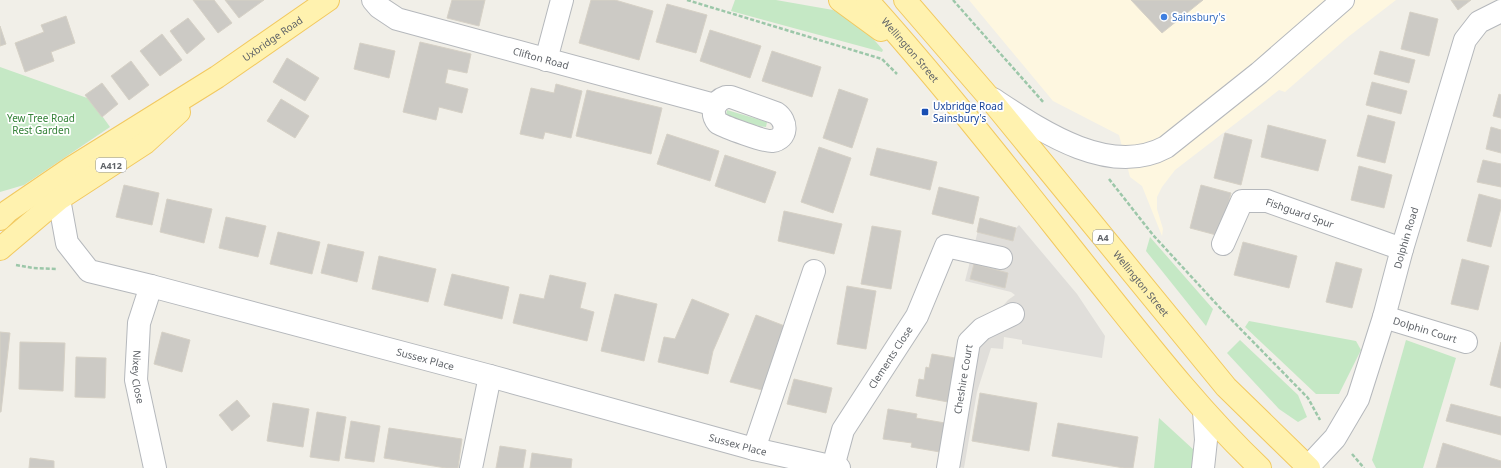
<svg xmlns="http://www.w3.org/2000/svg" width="1501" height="468" viewBox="0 0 1501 468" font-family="'Noto Sans',sans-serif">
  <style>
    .commercial { fill: #fef7e0 }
    .industrial { fill: #e0deda }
    .green { fill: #c5e8c5 }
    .building { fill: #cccac5; stroke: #d6d1c6 }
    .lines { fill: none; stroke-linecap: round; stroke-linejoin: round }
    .minor-casing { stroke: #b5b8bc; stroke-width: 24 }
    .major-casing { stroke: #f2c960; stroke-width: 24 }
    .path { stroke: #9cc7a9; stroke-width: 2.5; stroke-dasharray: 4 2; stroke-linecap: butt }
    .minor { stroke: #fff; stroke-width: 22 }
    .major { stroke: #fff2af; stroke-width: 22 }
    .shop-dot { fill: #3f7fe0; stroke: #fff; stroke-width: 1.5 }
    .transit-dot { fill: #1a4fb4; stroke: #fff; stroke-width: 1.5 }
    .labels { text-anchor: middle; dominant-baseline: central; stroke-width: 3.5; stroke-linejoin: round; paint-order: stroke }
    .shield { fill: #fff; stroke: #8f9295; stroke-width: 1 }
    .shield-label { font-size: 9px; font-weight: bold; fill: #5f6368 }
    .shop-label { font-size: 10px; fill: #366cbe; stroke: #fff; text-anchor: start }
    .street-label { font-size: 10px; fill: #5f6368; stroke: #fff }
    .transit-label { font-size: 10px; fill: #164399; stroke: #fff; text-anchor: start }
    .park-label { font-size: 10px; fill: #348238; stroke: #fff }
  </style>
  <rect width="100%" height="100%" fill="#f1efe8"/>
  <polygon class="commercial" points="969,0 1396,0 1348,37 1285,92 1279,90 1175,170 1162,187 1157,197 1157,209 1163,229 1162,236 1142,186 1130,177 1119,135 1053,101"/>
  <polygon class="industrial" points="981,219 1016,228 1019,225 1077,294 1105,336 1102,358 1022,344 1022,340 1004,337 1003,349 991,348 977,392 964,468 940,464 983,329 1008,300 1015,295 1011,292 965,281"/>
  <g class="green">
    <polygon points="735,0 776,0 833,10 862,26 883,50 882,52 731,11"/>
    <polygon points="0,67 90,99 110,127 24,185 0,192"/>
    <polygon points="727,110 767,122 766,127 753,125 726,115"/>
    <polygon points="1150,237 1213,309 1206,326 1146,251"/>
    <polygon points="1249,321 1356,341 1361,350 1339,394 1316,394 1245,327"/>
    <polygon points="1240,340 1298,395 1307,417 1298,422 1279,409 1227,353"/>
    <polygon points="1406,340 1456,358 1423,468 1376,468 1372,460"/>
    <polygon points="1159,418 1195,451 1191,468 1154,468"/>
  </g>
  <g class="building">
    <polygon points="193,0 214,0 232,23 218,33"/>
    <polygon points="225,0 264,0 239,18"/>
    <polygon points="452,0 485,0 479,26 447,18"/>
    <polygon points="591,0 615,0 653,11 639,60 579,43"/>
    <polygon points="1131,0 1203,0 1162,33"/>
    <polygon points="1451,0 1471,0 1458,10"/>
    <polygon points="667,4 707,15 696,53 656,42"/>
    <polygon points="1410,12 1438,19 1429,56 1401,49"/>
    <polygon points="66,16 75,43 51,52 54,61 25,72 15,43 44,32 41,25"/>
    <polygon points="188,18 205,39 187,54 170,31"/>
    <polygon points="0,26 6,44 0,46"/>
    <polygon points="710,30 761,46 750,78 700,61"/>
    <polygon points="162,34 182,60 160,76 140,51"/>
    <polygon points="420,42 471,54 467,73 448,69 445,83 468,89 462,113 439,107 436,120 403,112"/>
    <polygon points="360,43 395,51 389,78 354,69"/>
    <polygon points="772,51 821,67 812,97 762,81"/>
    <polygon points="1380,51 1415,60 1409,83 1374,74"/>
    <polygon points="287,58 319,78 305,101 273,82"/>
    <polygon points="131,61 149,85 129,100 111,76"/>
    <polygon points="1372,82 1407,91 1401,114 1366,105"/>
    <polygon points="102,83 118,104 102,117 85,95"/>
    <polygon points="556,84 582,91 571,138 545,132 543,139 520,134 531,88 554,93"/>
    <polygon points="839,89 868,99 852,148 823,138"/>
    <polygon points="587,90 662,108 651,154 576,136"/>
    <polygon points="1499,94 1501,95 1501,118 1493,116"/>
    <polygon points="281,99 309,116 295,138 267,121"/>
    <polygon points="1368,115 1395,122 1385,163 1357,156"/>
    <polygon points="1268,125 1326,140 1318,171 1261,157"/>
    <polygon points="1491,127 1501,130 1501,153 1486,149"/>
    <polygon points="1225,133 1252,140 1241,185 1214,178"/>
    <polygon points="667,134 719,151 710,181 657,164"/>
    <polygon points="819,147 851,158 833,213 801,202"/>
    <polygon points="877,148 937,162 930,190 870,175"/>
    <polygon points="725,155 776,172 765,203 715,186"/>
    <polygon points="1483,160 1501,164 1501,187 1477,182"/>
    <polygon points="1359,166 1392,175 1384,208 1351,200"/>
    <polygon points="124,185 159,193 152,225 116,217"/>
    <polygon points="1201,185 1231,193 1220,236 1190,228"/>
    <polygon points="939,187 979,197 973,224 932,214"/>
    <polygon points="1479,194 1501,200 1501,208 1491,247 1467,241"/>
    <polygon points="167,199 212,209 204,243 160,232"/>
    <polygon points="784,211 842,224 834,254 778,241"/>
    <polygon points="226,217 266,226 258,257 219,248"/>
    <polygon points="980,218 1016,228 1013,241 977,232"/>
    <polygon points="872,226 901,231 891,289 861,284"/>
    <polygon points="278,232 320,242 312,274 270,264"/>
    <polygon points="1243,242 1297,256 1289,288 1234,275"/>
    <polygon points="328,244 364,252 357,282 321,273"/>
    <polygon points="379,256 436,269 428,302 372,289"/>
    <polygon points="1462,259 1489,266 1478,310 1451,304"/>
    <polygon points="1336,262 1362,269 1352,308 1326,302"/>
    <polygon points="974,264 1008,273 1005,288 970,279"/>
    <polygon points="452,274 509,287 502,319 444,305"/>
    <polygon points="550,275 586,283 580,308 594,312 587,341 513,323 520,294 544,299"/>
    <polygon points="847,286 876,291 866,349 837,344"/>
    <polygon points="615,294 657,304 644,361 601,351"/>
    <polygon points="692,299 729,314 713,351 708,374 658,362 664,337 675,339"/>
    <polygon points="756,315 790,328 766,391 730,382"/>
    <polygon points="0,332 10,333 1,412 0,412"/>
    <polygon points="162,332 190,340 182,372 154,364"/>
    <polygon points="20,342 65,343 63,391 19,389"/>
    <polygon points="1501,342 1501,388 1490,385"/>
    <polygon points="932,354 961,359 948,402 916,396 919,379 924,380 926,367 929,368"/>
    <polygon points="76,357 106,358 105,398 75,397"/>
    <polygon points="794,379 832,388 826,413 787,404"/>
    <polygon points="980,393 1037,403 1029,451 972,441"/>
    <polygon points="237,400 250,416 232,431 219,415"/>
    <polygon points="273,403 309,409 303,447 267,441"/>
    <polygon points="1451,404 1501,417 1501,435 1446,421"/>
    <polygon points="888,409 917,414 916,418 945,423 940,452 911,447 912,443 883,439"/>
    <polygon points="317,412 346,417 339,461 310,457"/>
    <polygon points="351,421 380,426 374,462 345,458"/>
    <polygon points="1058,423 1138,437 1133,468 1124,468 1052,456"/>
    <polygon points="389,428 462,439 458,468 446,468 384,458"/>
    <polygon points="1443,443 1501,461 1501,468 1436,468"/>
    <polygon points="500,446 526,450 523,468 496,468"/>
    <polygon points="532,453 572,459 571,468 530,468"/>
    <polygon points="30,458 54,461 54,468 29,468"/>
  </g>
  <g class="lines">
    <defs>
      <g id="minor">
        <path id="s1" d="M 373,0 L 379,7 L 397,19 L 715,105"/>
        <polyline points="546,60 562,0"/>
        <path d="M 726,97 L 731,97 L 776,113 C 788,121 788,139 772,141 C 765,142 725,127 718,123 C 710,113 714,101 726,97 Z"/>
        <path d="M 993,99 C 1040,130 1109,178 1166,147 L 1259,73 L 1343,0"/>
        <path id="s2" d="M 59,199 L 67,243 L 89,271 L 151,286 L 490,376 L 754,449 L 839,468"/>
        <path id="s3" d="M 1223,244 L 1242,201 L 1267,201 L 1402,249"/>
        <path id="s4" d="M 151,286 L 139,323 L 136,380 L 155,468"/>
        <path id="s5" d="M 1384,317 L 1466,342"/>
        <polyline points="754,449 814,271"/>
        <path id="s6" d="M 833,467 L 843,430 L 917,316 L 946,246 L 1001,258"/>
        <path id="s7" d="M 1308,467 L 1335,438 L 1358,399 L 1384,317 L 1402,249 L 1465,40 L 1479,22 L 1501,11"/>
        <polyline points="471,468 490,376"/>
        <path id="s8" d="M 948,468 L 969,342 L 982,329 L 1013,314"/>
        <polyline points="1203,468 1206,440 1204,411"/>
      </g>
      <g id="major">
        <polyline points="840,0 881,30"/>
        <path id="s9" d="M 867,0 C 948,90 1022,186 1097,280 C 1149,345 1200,411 1260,468"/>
        <path id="s10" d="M 905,0 L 987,95 L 1226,387 L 1309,468"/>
        <path id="s11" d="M 0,219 L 8,211 L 71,168 L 217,77 L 328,0"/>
        <polyline points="0,249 59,199 145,143 179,112"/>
      </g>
    </defs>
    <use href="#minor" class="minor-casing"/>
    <use href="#major" class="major-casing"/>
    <g class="path">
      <polyline points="687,0 882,59 897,74"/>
      <polyline points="953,0 1044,103"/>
      <polyline points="1109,179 1153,235 1222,310 1308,398 1320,420"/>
      <polyline points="16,265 33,268 57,269"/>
      <polyline points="1352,454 1364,468"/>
    </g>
    <use href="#minor" class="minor"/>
    <use href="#major" class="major"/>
  </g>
  <circle class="shop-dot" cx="1164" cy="17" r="4"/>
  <rect class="transit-dot" x="921" y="108" width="8" height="8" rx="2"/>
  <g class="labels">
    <g class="shield">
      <rect x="96" y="158" width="30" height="14" rx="3"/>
      <rect x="1093" y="230" width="20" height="14" rx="3"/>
    </g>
    <g class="shield-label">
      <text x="111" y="165">A412</text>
      <text x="1103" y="237">A4</text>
    </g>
    <g class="shop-label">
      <text x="1172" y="17">Sainsbury's</text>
    </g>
    <g class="street-label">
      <text stroke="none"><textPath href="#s11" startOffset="327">Uxbridge Road</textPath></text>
      <text stroke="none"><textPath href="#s9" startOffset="66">Wellington Street</textPath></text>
      <text stroke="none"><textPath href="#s1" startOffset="180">Clifton Road</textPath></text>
      <text stroke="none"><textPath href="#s3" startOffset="107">Fishguard Spur</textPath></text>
      <text stroke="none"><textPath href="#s7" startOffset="253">Dolphin Road</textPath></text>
      <text stroke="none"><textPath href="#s10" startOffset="369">Wellington Street</textPath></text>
      <text stroke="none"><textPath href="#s5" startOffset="43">Dolphin Court</textPath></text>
      <text stroke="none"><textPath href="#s6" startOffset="125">Clements Close</textPath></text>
      <text stroke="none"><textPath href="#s2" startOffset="428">Sussex Place</textPath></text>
      <text stroke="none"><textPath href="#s4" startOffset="93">Nixey Close</textPath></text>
      <text stroke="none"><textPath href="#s8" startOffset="90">Cheshire Court</textPath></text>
      <text stroke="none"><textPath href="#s2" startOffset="752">Sussex Place</textPath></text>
    </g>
    <g class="transit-label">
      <text x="933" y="106">Uxbridge Road<tspan x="933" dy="12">Sainsbury's</tspan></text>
    </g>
    <g class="park-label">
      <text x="41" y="118">Yew Tree Road<tspan x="41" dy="12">Rest Garden</tspan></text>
    </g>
  </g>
</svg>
